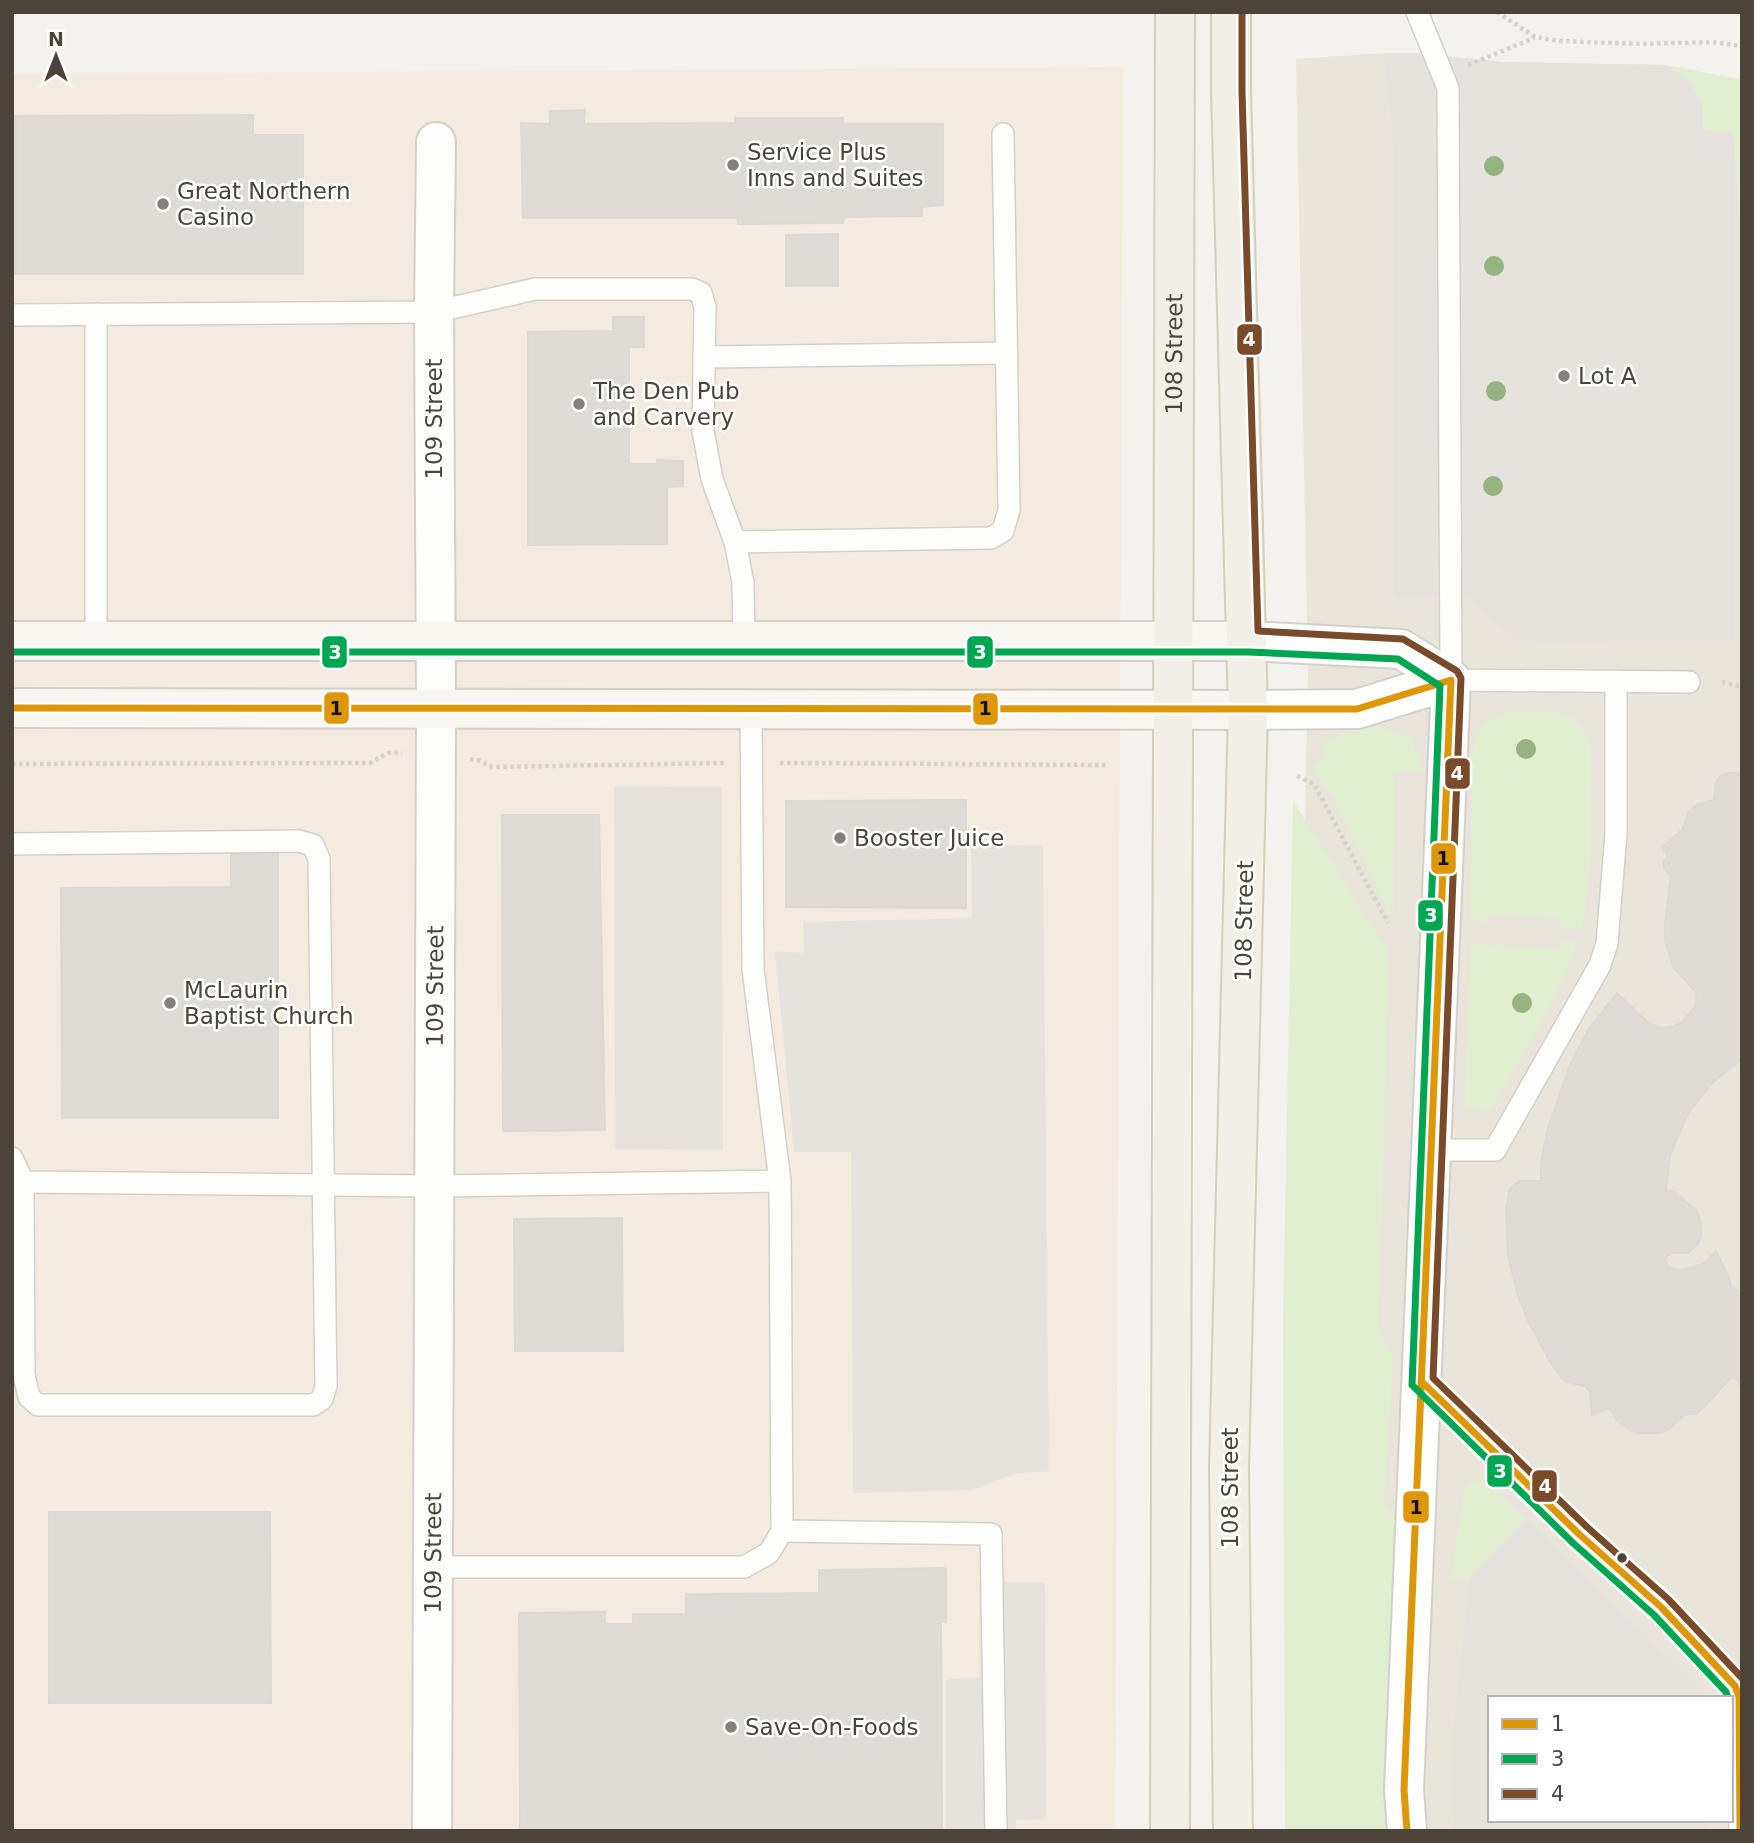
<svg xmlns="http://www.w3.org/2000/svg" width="1754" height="1843" viewBox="0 0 1754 1843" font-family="'DejaVu Sans',sans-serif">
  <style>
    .commercial { fill: #f3ebdf }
    .education { fill: #eae5da; fill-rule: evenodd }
    .green { fill: #e1eecf }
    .parking { fill: #e6e3df }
    .building { fill: #dedbd6; stroke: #dcd9d4; stroke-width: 2 }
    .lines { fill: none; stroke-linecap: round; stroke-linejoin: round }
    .service-casing { stroke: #d2d0cb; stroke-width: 24 }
    .minor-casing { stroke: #d2d0cb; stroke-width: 42 }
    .secondary-casing { stroke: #d3cfc5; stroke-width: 42 }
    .primary-casing { stroke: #d6cebb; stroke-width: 42 }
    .path { stroke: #d3d2cc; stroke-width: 4.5; stroke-dasharray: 3.5 3.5; stroke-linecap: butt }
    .service { stroke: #fdfdfc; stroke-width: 21 }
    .minor { stroke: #fdfdfc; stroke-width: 38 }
    .secondary { stroke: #f7f6f1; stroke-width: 38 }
    .primary { stroke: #f2efe6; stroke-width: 38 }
    .bus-1-casing { stroke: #fff; stroke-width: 12 }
    .bus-2-casing { stroke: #fff; stroke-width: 12 }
    .bus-3-casing { stroke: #fff; stroke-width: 12 }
    .bus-1 { stroke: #dd9709; stroke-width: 7 }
    .bus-2 { stroke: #00a651; stroke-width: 7 }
    .bus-3 { stroke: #7a4b2a; stroke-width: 7 }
    .tree { fill: #96b382 }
    .poi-dot { fill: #868178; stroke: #fff; stroke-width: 2.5 }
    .bus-dot { fill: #4b4439; stroke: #fff; stroke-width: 2.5 }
    .labels { text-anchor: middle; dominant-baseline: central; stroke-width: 5; stroke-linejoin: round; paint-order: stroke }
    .poi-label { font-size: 23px; fill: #4b4439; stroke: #fff; text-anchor: start }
    .street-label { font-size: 23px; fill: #4b4439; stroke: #fff }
    .line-badge { stroke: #fff; stroke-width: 2.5 }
    .badge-label { font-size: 19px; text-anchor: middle; font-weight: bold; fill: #fff }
    .pale-badge-label { font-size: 19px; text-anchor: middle; font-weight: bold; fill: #111 }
  </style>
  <rect width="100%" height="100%" fill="#f4f2ee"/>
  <polygon class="commercial" points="1123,67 1115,1831 12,1831 12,74"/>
  <path class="education" d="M 1384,53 L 1413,53 L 1503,62 L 1667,65 L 1702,104 L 1734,132 L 1742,247 L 1742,1831 L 1298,1831 L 1299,1071 L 1308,674 L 1296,59 ZM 1490,1698 L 1731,1698 L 1731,1820 L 1490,1820 Z"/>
  <g class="green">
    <polygon points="1667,65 1742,80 1742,247 1734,132 1703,131 1702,104"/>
    <path d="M 1507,711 L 1554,711 L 1572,717 L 1585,732 L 1591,750 L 1590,856 L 1587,900 L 1581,929 L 1560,927 L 1560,919 L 1490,915 L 1488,922 L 1470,920 L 1473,751 C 1479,728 1486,722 1507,711 Z"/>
    <polygon points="1378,726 1409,737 1425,772 1394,772 1393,915 1389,914 1337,805 1313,770 1327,755 1320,746 1342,733"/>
    <polygon points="1293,801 1389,952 1378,1330 1393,1354 1384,1504 1403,1527 1384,1748 1387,1831 1285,1831 1283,1321"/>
    <path d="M 1560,940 L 1577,941 C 1558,1002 1521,1056 1490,1111 L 1465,1108 L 1470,944 L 1559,949 Z"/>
    <polygon points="1474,1481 1489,1482 1526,1520 1470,1577 1451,1579 1464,1489"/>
  </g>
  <g class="parking">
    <polygon points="1384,53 1413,53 1503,62 1667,65 1689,79 1702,104 1703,131 1734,132 1734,640 1518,642 1471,599 1395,597 1394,155"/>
    <polygon points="614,786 722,787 723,1150 615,1149"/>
    <polygon points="1043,845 1049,1471 1014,1474 973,1490 853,1493 851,1152 794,1152 775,951 804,953 803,922 972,918 971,846"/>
    <polygon points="1526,1520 1600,1589 1706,1694 1706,1698 1490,1698 1490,1820 1707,1820 1707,1831 1453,1831 1452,1738 1470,1577"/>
    <polygon points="979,1582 1045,1582 1046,1819 1016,1820 1016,1831 946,1831 946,1679 980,1678"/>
  </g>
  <g class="building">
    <polygon points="585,110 584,124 735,123 735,118 843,118 843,124 943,124 943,205 922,207 922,216 844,217 843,223 738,224 737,218 523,218 521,123 550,124 550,111"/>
    <polygon points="253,115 253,135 303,135 303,274 23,274 23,116"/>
    <rect x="12" y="116" width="11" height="158"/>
    <polygon points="838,234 838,286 786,286 786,235"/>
    <polygon points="613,317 644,317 644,347 629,347 629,464 658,464 657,460 683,461 683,486 667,487 667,544 528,545 528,332 613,331"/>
    <polygon points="1727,773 1742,773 1742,1059 1712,1083 1688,1114 1676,1140 1670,1157 1666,1191 1673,1191 1697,1211 1701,1224 1701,1237 1698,1244 1688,1253 1673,1253 1667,1256 1665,1260 1670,1268 1678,1270 1692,1267 1703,1264 1716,1251 1729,1278 1731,1287 1742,1292 1742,1388 1737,1379 1730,1378 1711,1400 1696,1414 1684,1415 1670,1429 1659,1433 1636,1433 1618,1422 1610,1408 1592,1415 1590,1392 1585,1386 1564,1381 1549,1360 1528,1321 1518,1296 1508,1255 1506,1207 1510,1189 1519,1181 1541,1181 1541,1164 1547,1131 1570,1065 1588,1030 1617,993 1650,1024 1662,1028 1674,1026 1682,1022 1696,1005 1697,993 1674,968 1665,941 1665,922 1671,876 1664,868 1664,861 1668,856 1662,847 1682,830 1689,811 1698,804 1714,800 1716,783 1720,776"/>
    <polygon points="966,800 966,908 786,907 786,801"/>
    <polygon points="502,815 599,815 605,1130 503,1131"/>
    <polygon points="231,852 278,852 278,1118 62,1118 61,888 231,887"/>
    <polygon points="622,1218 623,1351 515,1351 514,1219"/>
    <polygon points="49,1512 270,1512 271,1703 49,1703"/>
    <polygon points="946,1568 946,1622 941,1622 942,1831 520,1831 519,1613 605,1612 605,1624 633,1624 633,1614 686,1614 686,1594 819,1593 819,1570"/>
  </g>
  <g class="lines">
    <defs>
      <g id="service">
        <polyline points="1417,12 1448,88 1451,680 1689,682"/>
        <polyline points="12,315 434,312 535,289 692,289 701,293 705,307 703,431 712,479 735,542 743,582 744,642"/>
        <polyline points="704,357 1007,353"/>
        <polyline points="735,542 991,538 1003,531 1009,510 1003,134"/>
        <polyline points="96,640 96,314"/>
        <polyline points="12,844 299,841 313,845 319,859 326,1386 322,1399 313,1405 38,1405 29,1397 24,1375 23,1182"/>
        <polyline points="1431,1150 1495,1150 1600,965 1607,943 1616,834 1616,681"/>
        <polyline points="12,1158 23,1182 434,1186 780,1181 753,969 751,709"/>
        <polyline points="1422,1382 1580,1535 1661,1607 1735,1686 1739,1697 1740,1831"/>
        <polyline points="782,1531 991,1534 996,1831"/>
        <polyline points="434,1567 744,1567 769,1553 782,1531 780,1181"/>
      </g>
      <g id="minor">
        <polyline points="1248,641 1401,649 1451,680"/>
        <polyline points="1248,710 1357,709 1451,680"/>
        <path id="s1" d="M 432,1831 L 436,708 L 434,312 L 436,142"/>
        <polyline points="1407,1831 1404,1790 1451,680"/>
      </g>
      <g id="secondary">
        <polyline points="12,641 1248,641"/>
        <polyline points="12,708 1248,710"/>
      </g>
      <g id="primary">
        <polyline points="1231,12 1231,92 1248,710 1229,1468 1233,1831"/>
        <path id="s2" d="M 1170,1831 L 1175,12"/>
      </g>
    </defs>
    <use href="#service" class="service-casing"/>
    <use href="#minor" class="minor-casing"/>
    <use href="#secondary" class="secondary-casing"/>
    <use href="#primary" class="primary-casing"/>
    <g class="path">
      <polyline points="1497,12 1535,37 1560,41 1640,44 1713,42 1742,46"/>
      <polyline points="1468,65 1534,38"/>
      <polyline points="1722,682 1742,687"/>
      <polyline points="470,759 478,760 492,767 725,763"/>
      <polyline points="780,763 1108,765"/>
      <polyline points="12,764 370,763 388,753 402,753"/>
      <polyline points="1297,776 1314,784 1388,923"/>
    </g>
    <use href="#service" class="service"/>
    <use href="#minor" class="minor"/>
    <use href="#secondary" class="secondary"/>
    <use href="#primary" class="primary"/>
    <defs>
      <g id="bus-1">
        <polyline points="12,708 1357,709 1451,680 1404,1790 1407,1831"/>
        <polyline points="1422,1382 1580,1535 1661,1607 1735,1686 1739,1697 1740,1831"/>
      </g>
      <polyline id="bus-2" points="12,652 1248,652 1398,659 1440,686 1412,1385 1573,1543 1654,1615 1726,1692 1728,1698"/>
      <polyline id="bus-3" points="1242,12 1242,92 1258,631 1403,639 1457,671 1461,678 1433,1378 1587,1527 1668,1599 1742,1678"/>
    </defs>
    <use href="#bus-1" class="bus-1-casing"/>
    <use href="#bus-2" class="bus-2-casing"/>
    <use href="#bus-3" class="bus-3-casing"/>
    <use href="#bus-1" class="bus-1"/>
    <use href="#bus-2" class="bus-2"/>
    <use href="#bus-3" class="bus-3"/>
  </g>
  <g class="tree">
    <circle cx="1494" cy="166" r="10"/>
    <circle cx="1494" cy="266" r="10"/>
    <circle cx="1496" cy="391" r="10"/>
    <circle cx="1493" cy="486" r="10"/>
    <circle cx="1526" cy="749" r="10"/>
    <circle cx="1522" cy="1003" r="10"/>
  </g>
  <g class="poi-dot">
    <circle cx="733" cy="165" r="7"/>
    <circle cx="163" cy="204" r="7"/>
    <circle cx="1564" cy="376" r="7"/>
    <circle cx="579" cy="404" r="7"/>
    <circle cx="840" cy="838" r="7"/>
    <circle cx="170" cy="1003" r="7"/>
    <circle cx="731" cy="1727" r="7"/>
  </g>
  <circle class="bus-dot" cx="1622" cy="1558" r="6"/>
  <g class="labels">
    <g class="poi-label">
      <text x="747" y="152">Service Plus<tspan x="747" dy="26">Inns and Suites</tspan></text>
      <text x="177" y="191">Great Northern<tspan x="177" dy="26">Casino</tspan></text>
      <text x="1578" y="376">Lot A</text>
      <text x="593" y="391">The Den Pub<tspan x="593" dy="26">and Carvery</tspan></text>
      <text x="854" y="838">Booster Juice</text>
      <text x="184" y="990">McLaurin<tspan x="184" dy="26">Baptist Church</tspan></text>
      <text x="745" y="1727">Save-On-Foods</text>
    </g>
    <g class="street-label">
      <text stroke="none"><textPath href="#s2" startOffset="1477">108 Street</textPath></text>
      <text transform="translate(434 419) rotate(-90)">109 Street</text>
      <text transform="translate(1244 921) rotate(-89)">108 Street</text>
      <text stroke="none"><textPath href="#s1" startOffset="845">109 Street</textPath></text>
      <text transform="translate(1230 1488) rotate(-90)">108 Street</text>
      <text stroke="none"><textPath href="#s1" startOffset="278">109 Street</textPath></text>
    </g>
  </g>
  <g class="line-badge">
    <rect x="1236" y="323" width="27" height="33" rx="7" fill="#7a4b2a"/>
    <rect x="321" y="635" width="27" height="34" rx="7" fill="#00a651"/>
    <rect x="966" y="635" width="28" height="34" rx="7" fill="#00a651"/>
    <rect x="323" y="691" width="27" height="34" rx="7" fill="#dd9709"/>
    <rect x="972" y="692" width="27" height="34" rx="7" fill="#dd9709"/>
    <rect x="1444" y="757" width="27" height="33" rx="7" fill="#7a4b2a"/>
    <rect x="1430" y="842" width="27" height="33" rx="7" fill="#dd9709"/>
    <rect x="1417" y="899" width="27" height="33" rx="7" fill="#00a651"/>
    <rect x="1486" y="1454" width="27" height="34" rx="7" fill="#00a651"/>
    <rect x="1531" y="1469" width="27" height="34" rx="7" fill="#7a4b2a"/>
    <rect x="1402" y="1490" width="28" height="34" rx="7" fill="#dd9709"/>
  </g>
  <g class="badge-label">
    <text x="1249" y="346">4</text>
    <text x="335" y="659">3</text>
    <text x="980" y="659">3</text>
    <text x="1457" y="780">4</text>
    <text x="1431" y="922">3</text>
    <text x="1500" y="1478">3</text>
    <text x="1545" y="1493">4</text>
  </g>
  <g class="pale-badge-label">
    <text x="336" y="715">1</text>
    <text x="985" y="715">1</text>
    <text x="1443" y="865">1</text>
    <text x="1416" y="1514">1</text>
  </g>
  <rect width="1754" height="1843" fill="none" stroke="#4b4439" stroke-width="28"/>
  <rect x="1488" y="1696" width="245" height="126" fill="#ffffff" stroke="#b7b4b0" stroke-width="2"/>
  <rect x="1502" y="1719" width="35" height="10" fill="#dd9709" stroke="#b7b4b0" stroke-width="2"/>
  <text x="1551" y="1731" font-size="21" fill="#4b4439">1</text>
  <rect x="1502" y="1754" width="35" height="10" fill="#00a651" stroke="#b7b4b0" stroke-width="2"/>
  <text x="1551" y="1766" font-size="21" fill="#4b4439">3</text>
  <rect x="1502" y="1789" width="35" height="10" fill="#7a4b2a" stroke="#b7b4b0" stroke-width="2"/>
  <text x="1551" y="1801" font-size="21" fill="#4b4439">4</text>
  <g transform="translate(56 56)" stroke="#ffffff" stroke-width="5" paint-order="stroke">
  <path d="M0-5L12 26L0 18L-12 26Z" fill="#4b4439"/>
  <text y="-10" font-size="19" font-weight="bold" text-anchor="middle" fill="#4b4439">N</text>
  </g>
</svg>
